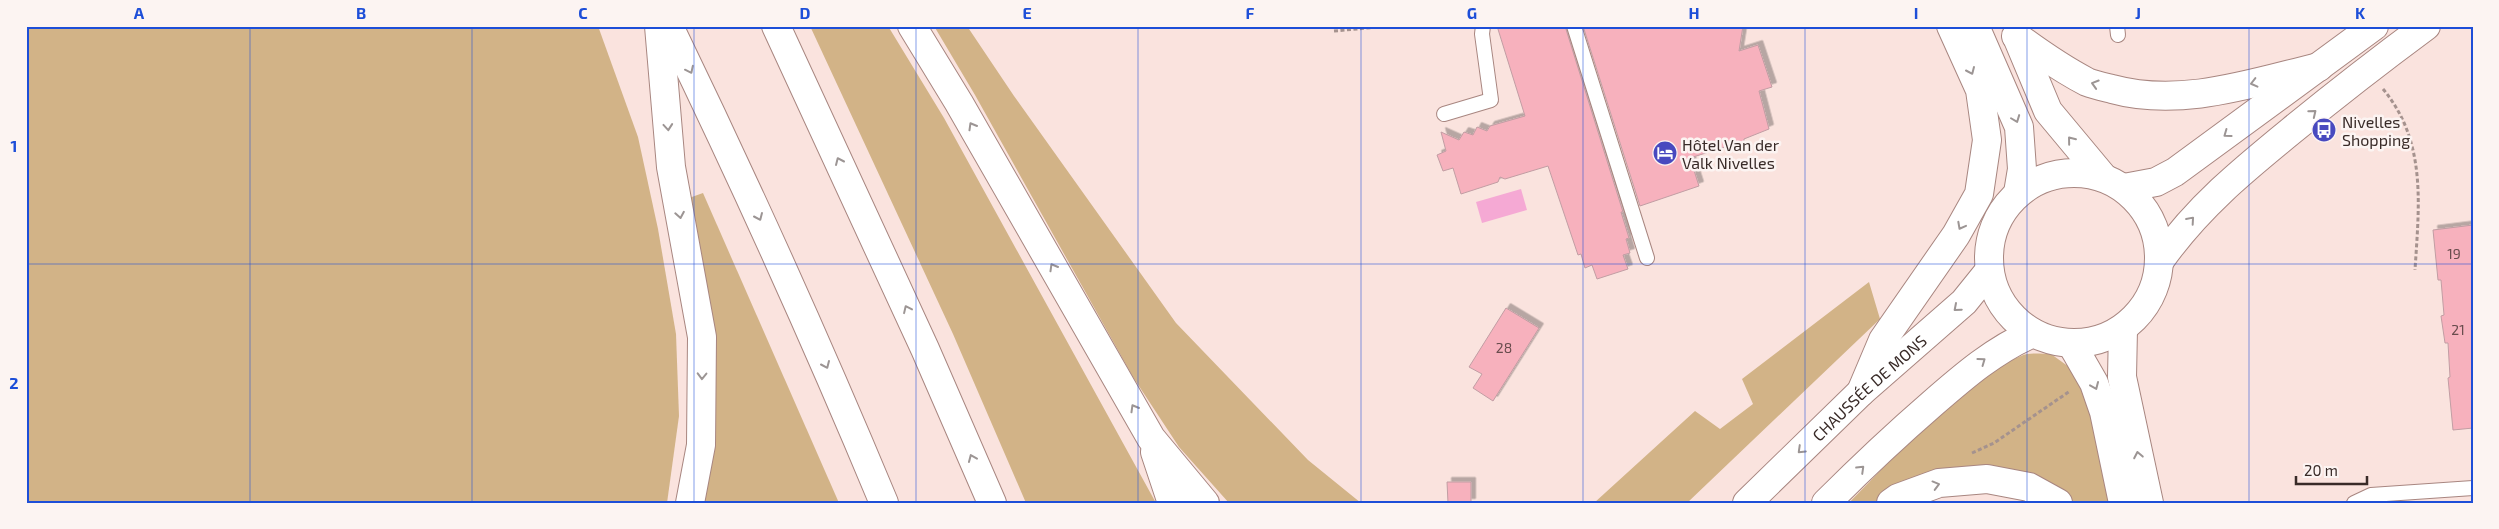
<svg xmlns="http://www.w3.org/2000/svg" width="2499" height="529" viewBox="0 0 2499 529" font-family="'Exo 2',sans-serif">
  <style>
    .green { fill: #d2b387 }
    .water { fill: #f5a9d4 }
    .building { fill: #f7b1bd; stroke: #c19da3; filter: url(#shadow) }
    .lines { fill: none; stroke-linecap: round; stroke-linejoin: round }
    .lane-casing { stroke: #a88680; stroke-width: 16 }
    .secondary-casing { stroke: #a88680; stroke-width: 30 }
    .highway-casing { stroke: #a88680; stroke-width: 30 }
    .path { stroke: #a5928e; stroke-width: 3; stroke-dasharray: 4 2.5; stroke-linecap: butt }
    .lane { stroke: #fff; stroke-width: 14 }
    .secondary { stroke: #fff; stroke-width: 28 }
    .highway { stroke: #fff; stroke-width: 28 }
    .oneway { stroke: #9c9594 }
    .grid { fill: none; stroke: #1d4ed8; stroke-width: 1; stroke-opacity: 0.55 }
    .labels { text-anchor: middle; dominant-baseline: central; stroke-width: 5; stroke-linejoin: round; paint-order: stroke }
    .number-label { font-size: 14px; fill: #684c4d }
    .poi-label { font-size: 16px; fill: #392b28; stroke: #fcf4f2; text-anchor: start }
    .street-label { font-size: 16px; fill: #392b28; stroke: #fcf4f2 }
    .neatline { fill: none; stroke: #1d4ed8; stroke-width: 2 }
    .grid-label { font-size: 16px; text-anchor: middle; font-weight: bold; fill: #1d4ed8 }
  </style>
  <defs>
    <filter id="shadow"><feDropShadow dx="4.5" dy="-4.5" stdDeviation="0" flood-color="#0004"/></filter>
  </defs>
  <rect width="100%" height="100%" fill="#fae3de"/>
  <g class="green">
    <polygon points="26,26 598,26 638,137 658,229 676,334 679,416 667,503 26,503"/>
    <polygon points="810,26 888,26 944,118 1156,503 1026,503 953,334"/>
    <polygon points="934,26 967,26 1014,96 1176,323 1308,460 1361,503 1229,503 1179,447 1133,377 975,95"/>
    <polygon points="703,193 839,503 701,503 689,198"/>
    <polygon points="1869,282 1880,319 1687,503 1594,503 1695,411 1720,429 1753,404 1742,379"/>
    <path d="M 2051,354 L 2076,372 L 2090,400 L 2115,503 L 2071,503 L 2046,485 L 1903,486 L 1874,503 L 1849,503 C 1895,457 1961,381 2021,356 C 2029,352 2042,354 2051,354 Z"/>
  </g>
  <polygon class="water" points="1521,189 1527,210 1482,223 1476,202"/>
  <g class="building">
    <polygon points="1497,26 1565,26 1623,212 1621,212 1629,238 1626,239 1630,253 1623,255 1628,269 1597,279 1592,265 1585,268 1581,254 1578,255 1548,166 1505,179 1500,177 1498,182 1461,194 1453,168 1443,171 1437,155 1446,151 1441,132 1459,140 1464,132 1473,135 1477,127 1487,131 1490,126 1525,116"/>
    <polygon points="1583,26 1743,26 1739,51 1758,45 1772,87 1759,91 1769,129 1744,139 1744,141 1690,158 1699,186 1640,206"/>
    <polygon points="2473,225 2473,428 2453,430 2448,378 2450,377 2448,343 2445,343 2441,316 2444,315 2441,280 2438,280 2433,230"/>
    <polygon points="1506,308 1539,328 1493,401 1473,388 1482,374 1469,367"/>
    <polygon points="1447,482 1471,482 1471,503 1448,503"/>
  </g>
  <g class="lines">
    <defs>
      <g id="lane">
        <polyline points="1574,26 1647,258"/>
        <polyline points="2117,26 2118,35"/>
        <polyline points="1444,114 1491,100 1482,34 1483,26"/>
        <polyline points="2354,503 2371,495 2473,488"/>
      </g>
      <g id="secondary">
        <polyline points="2124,188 2156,182 2175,172 2374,26"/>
        <path d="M 2161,259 C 2198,207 2242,171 2291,131 C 2335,95 2380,60 2426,26"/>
      </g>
      <g id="highway">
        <polyline points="659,26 671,167 702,337 701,445 690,503"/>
        <path d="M 669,26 C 745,183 817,342 884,503"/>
        <polyline points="776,26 925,349 992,503"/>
        <polyline points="912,26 959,103 1151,438 1205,503"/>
        <polyline points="1975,26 2019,127 2022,169 2018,193"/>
        <path d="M 2016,36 C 2039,53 2062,69 2087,82 C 2095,85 2104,87 2112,89 C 2181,108 2252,83 2319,67"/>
        <polyline points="2017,37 2048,111 2103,177"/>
        <circle cx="2074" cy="258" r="85"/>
        <polyline points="2123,329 2122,377 2149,503"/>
        <polyline points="2071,343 2094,383 2104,412 2123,503"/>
        <polyline points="1861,392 1883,340 1956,235 1979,194 1987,140 1980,90 1951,26"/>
        <polyline points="1155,452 1172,503"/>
        <path id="s1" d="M 1747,503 L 1861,392 L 1964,302 L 1989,271"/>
        <path d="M 1826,503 C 1861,468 1896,435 1933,403 C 1964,376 1994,350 2033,333"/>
        <polyline points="1891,503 1898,498 1939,483 1987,479 2029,487 2058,503"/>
      </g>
    </defs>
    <use href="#lane" class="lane-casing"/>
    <use href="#secondary" class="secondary-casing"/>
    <use href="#highway" class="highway-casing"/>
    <g class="path">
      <polyline points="1334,31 1390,26"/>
      <path d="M 2383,89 C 2427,142 2419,205 2415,270"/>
      <polyline points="1972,453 1994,443 2070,391"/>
    </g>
    <use href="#lane" class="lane"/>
    <use href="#secondary" class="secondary"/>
    <use href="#highway" class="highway"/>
  </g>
  <defs><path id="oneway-chevron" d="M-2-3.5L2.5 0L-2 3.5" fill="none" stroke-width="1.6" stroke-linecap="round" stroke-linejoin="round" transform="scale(1.25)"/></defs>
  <g class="oneway">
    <use href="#oneway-chevron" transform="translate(690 70) rotate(64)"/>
    <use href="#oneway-chevron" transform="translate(1971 71) rotate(66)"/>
    <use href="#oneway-chevron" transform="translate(2254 83) rotate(166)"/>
    <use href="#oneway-chevron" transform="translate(2095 84) rotate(-163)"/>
    <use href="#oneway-chevron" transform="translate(2313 113) rotate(-39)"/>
    <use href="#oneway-chevron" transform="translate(2016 119) rotate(69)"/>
    <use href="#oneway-chevron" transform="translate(972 126) rotate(-120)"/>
    <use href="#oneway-chevron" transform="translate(668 127) rotate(85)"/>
    <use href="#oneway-chevron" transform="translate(2227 134) rotate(144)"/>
    <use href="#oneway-chevron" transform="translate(2071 140) rotate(-129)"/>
    <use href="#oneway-chevron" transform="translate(839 161) rotate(-114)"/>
    <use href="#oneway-chevron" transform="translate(680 215) rotate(80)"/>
    <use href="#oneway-chevron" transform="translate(759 217) rotate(66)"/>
    <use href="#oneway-chevron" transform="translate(2191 220) rotate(-49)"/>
    <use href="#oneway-chevron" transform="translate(1961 226) rotate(118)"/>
    <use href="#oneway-chevron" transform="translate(1053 267) rotate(-120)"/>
    <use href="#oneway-chevron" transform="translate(1957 308) rotate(139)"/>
    <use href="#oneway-chevron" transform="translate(907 309) rotate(-115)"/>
    <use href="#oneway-chevron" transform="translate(1982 361) rotate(-36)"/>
    <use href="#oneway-chevron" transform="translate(826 365) rotate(66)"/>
    <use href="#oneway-chevron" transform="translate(702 376) rotate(91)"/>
    <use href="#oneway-chevron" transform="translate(2095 386) rotate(67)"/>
    <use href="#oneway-chevron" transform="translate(1134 408) rotate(-120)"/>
    <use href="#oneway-chevron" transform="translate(1801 450) rotate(136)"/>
    <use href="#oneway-chevron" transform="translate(2138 455) rotate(-101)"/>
    <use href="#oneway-chevron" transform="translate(972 458) rotate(-113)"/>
    <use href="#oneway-chevron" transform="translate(1861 469) rotate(-44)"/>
    <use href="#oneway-chevron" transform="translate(1936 485) rotate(-15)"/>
  </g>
  <path class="grid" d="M 250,26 L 250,503M 472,26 L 472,503M 694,26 L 694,503M 916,26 L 916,503M 1138,26 L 1138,503M 1361,26 L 1361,503M 1583,26 L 1583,503M 1805,26 L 1805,503M 2027,26 L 2027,503M 2249,26 L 2249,503M 26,264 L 2473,264"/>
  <defs>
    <symbol id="bus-disc" viewBox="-11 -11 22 22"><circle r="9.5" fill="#4849bf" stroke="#fcf4f2"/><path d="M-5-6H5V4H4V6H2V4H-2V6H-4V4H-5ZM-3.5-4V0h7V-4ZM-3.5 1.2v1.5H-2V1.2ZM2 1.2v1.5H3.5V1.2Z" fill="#fff"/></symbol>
    <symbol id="hotel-disc" viewBox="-11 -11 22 22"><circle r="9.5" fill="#4849bf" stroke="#fcf4f2"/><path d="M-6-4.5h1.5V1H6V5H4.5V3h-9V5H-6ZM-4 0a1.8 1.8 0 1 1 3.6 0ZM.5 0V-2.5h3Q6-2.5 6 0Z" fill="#fff"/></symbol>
  </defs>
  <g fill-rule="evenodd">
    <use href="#bus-disc" x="2310" y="116" width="28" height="28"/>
    <use href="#hotel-disc" x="1651" y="139" width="28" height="28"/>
  </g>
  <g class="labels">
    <g class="number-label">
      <text x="2454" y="253">19</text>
      <text x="2458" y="329">21</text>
      <text x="1504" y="347">28</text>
    </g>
    <g class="poi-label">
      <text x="2342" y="121">Nivelles<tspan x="2342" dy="18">Shopping</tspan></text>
      <text x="1682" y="144">Hôtel Van der<tspan x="1682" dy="18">Valk Nivelles</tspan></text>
    </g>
    <g class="street-label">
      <text stroke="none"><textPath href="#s1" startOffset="168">CHAUSSÉE DE MONS</textPath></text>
    </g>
  </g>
  <rect width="2499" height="529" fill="none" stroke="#fcf4f2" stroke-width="55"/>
  <path d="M2296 476v8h71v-8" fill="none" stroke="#392b28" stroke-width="2.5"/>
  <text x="2304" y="476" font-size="15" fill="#392b28" stroke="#fcf4f2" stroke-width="4" paint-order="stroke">20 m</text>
  <rect x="28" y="28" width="2444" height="474" class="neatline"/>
  <g class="grid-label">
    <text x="139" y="19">A</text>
    <text x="361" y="19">B</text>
    <text x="583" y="19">C</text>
    <text x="805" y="19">D</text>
    <text x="1027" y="19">E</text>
    <text x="1250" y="19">F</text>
    <text x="1472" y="19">G</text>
    <text x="1694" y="19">H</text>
    <text x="1916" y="19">I</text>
    <text x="2138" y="19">J</text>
    <text x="2360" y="19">K</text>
    <text x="14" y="152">1</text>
    <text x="14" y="389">2</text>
  </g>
</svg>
